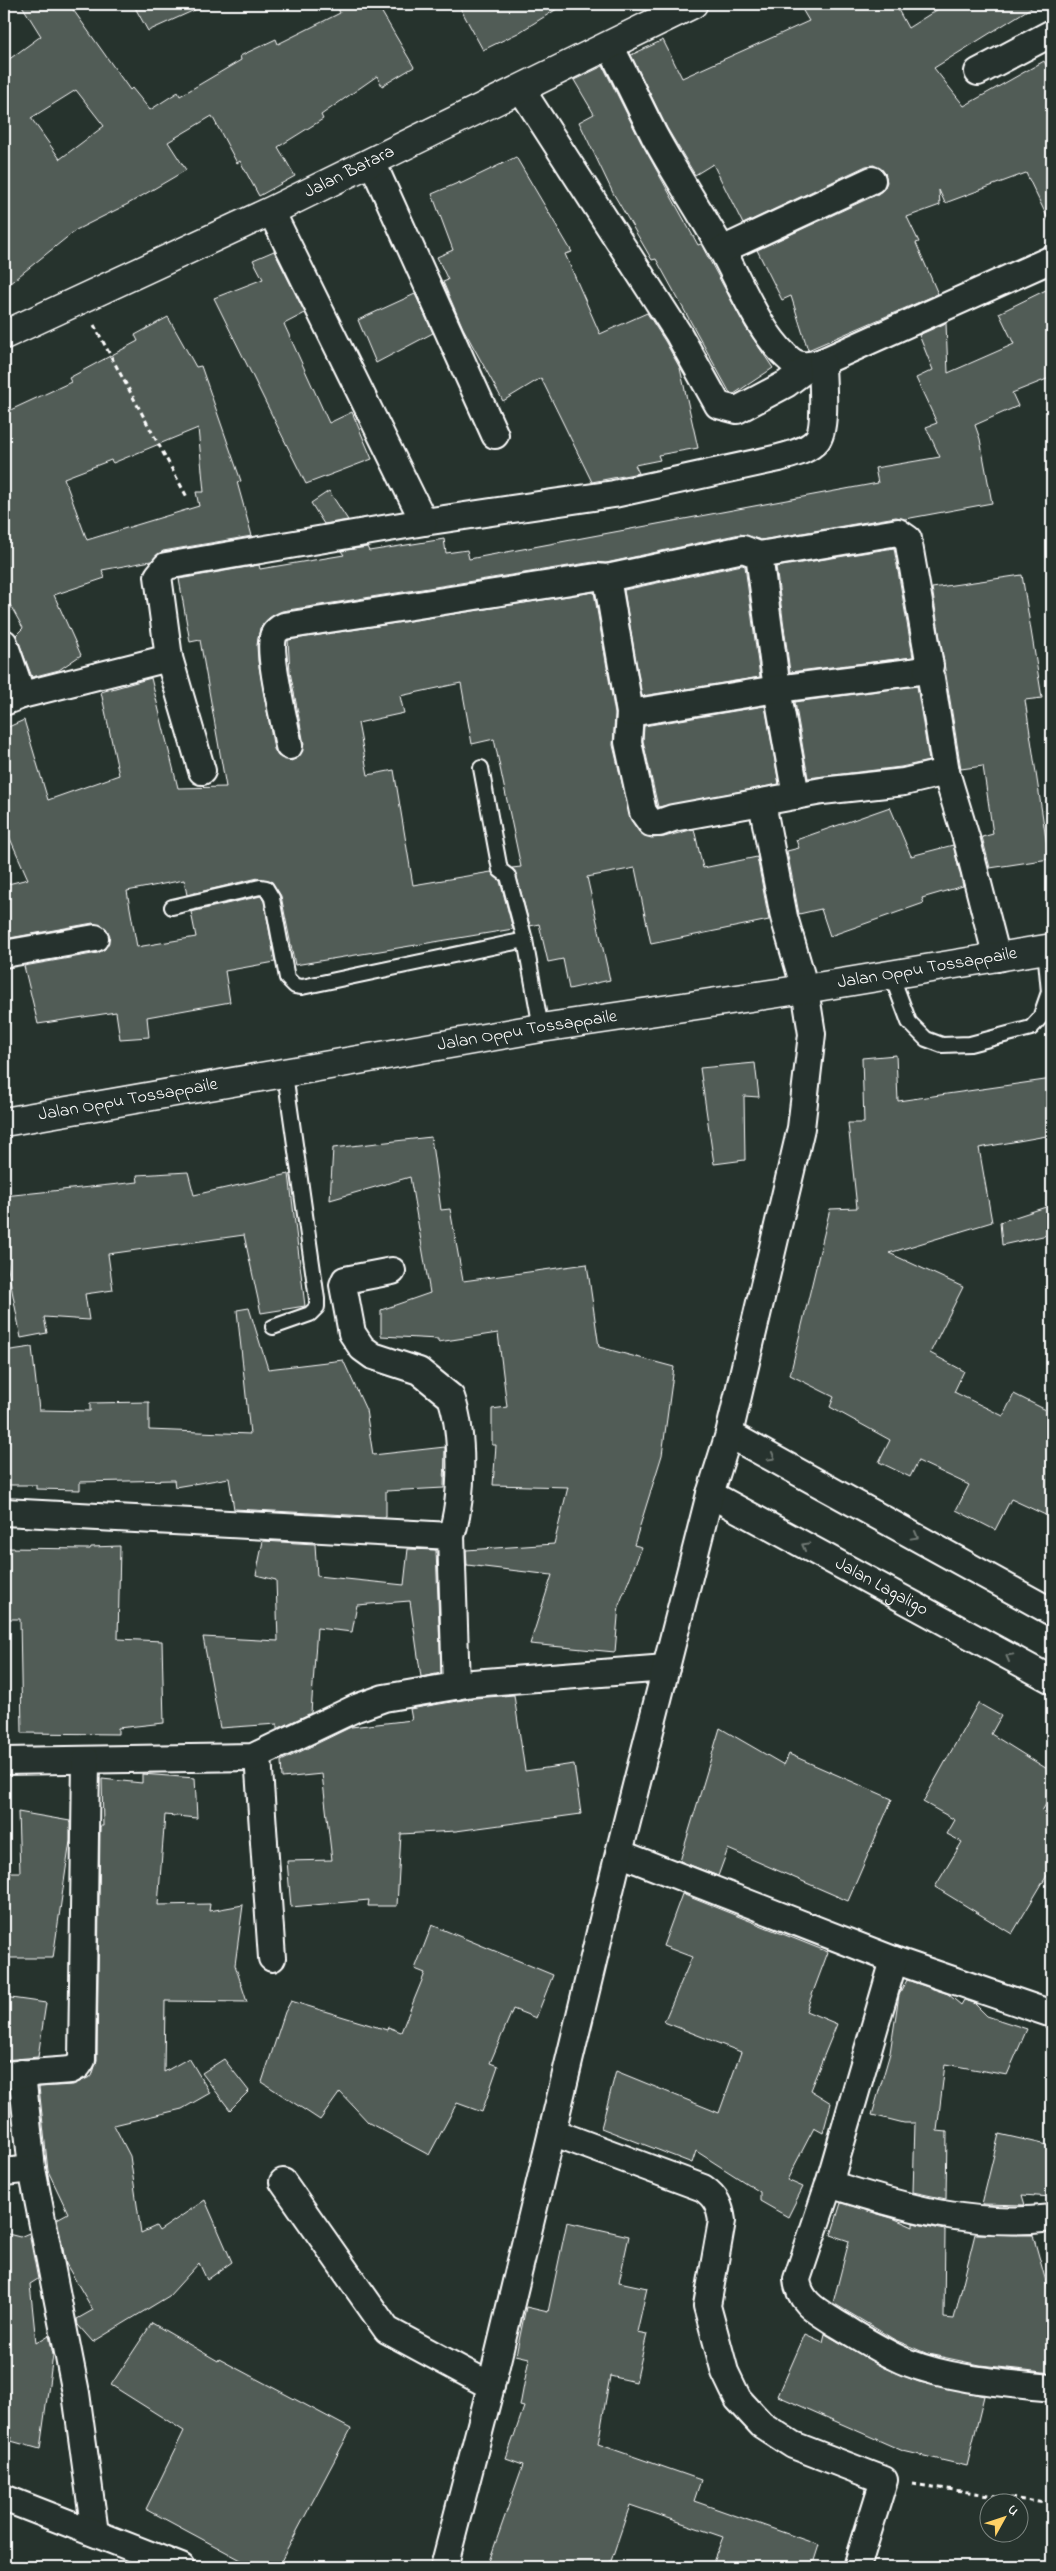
<svg xmlns="http://www.w3.org/2000/svg" width="1056" height="2571" viewBox="0 0 1056 2571" font-family="'Indie Flower',sans-serif">
  <style>
    .building { fill: #515c57; stroke: #fff; fill-rule: evenodd }
    .lines { fill: none; stroke-linecap: round; stroke-linejoin: round }
    .lane-casing { stroke: #fff; stroke-width: 18 }
    .street-casing { stroke: #fff; stroke-width: 30 }
    .secondary-casing { stroke: #fff; stroke-width: 31 }
    .primary-casing { stroke: #fff; stroke-width: 31 }
    .path { stroke: #fff; stroke-width: 3; stroke-dasharray: 5 4; stroke-linecap: butt }
    .lane { stroke: #26332d; stroke-width: 14 }
    .street { stroke: #26332d; stroke-width: 26 }
    .secondary { stroke: #26332d; stroke-width: 28 }
    .primary { stroke: #26332d; stroke-width: 28 }
    .oneway { stroke: #727a76 }
    .labels { text-anchor: middle; dominant-baseline: central; stroke-width: 4.5; stroke-linejoin: round; paint-order: stroke }
    .street-label { font-size: 18px; fill: #fff; stroke: #26332d }
  </style>
  <rect width="100%" height="100%" fill="#26332d"/>
  <filter id="ink" filterUnits="userSpaceOnUse"><feTurbulence type="fractalNoise" baseFrequency=".02" numOctaves="2"/><feDisplacementMap in="SourceGraphic" scale="10" xChannelSelector="R" yChannelSelector="G"/><feConvolveMatrix kernelMatrix="1 2 1 2 8 2 1 2 1" color-interpolation-filters="sRGB"/></filter>
  <g filter="url(#ink)">
    <g class="building">
      <path d="M 21,4 L 69,4 L 130,90 L 132,88 L 150,110 L 178,92 L 180,96 L 241,60 L 240,56 L 276,39 L 278,44 L 340,13 L 336,4 L 377,4 L 414,67 L 382,86 L 377,76 L 321,115 L 323,119 L 278,147 L 295,176 L 259,196 L 240,161 L 237,163 L 212,116 L 168,142 L 186,170 L 128,204 L 76,230 L 4,288 L 4,63 L 41,36 ZM 76,90 L 104,126 L 60,159 L 31,118 Z"/>
      <polygon points="133,4 208,4 148,31"/>
      <polygon points="458,4 565,4 518,33 483,50"/>
      <polygon points="799,4 895,4 908,28 946,4 1037,4 934,68 964,106 1044,61 1052,76 1052,227 1026,173 945,203 939,190 940,205 907,217 919,242 916,243 938,294 808,350 791,296 782,300 757,250 878,194 884,189 887,182 885,173 874,165 866,166 743,224 713,164 695,175 667,128 631,55 663,40 682,78 809,21"/>
      <polygon points="603,66 641,142 698,245 701,244 746,328 773,368 734,394 730,393 656,259 652,260 613,193 579,122 594,114 574,80"/>
      <polygon points="516,157 572,252 565,254 600,334 647,313 665,341 680,368 698,448 658,455 660,460 635,465 639,473 592,482 541,378 503,401 463,328 443,282 448,280 437,257 453,250 432,194 460,182 460,184"/>
      <polygon points="274,251 305,313 284,324 329,423 352,412 372,459 306,484 214,298 263,279 253,260"/>
      <polygon points="1052,287 1052,377 1012,393 1018,406 975,425 980,439 992,503 905,519 896,517 761,540 740,534 606,563 594,562 282,611 269,618 260,628 257,645 258,661 274,749 278,756 291,761 299,757 304,744 290,672 288,640 594,592 615,714 613,745 631,820 639,832 651,838 664,837 694,829 703,868 757,857 769,920 651,944 635,868 587,877 610,980 569,989 563,959 548,962 539,924 530,926 516,874 512,868 521,867 494,739 472,744 461,683 400,696 404,713 358,723 368,775 394,770 413,885 491,872 500,881 513,929 295,965 281,896 271,881 258,878 187,895 184,880 127,891 137,947 196,937 191,912 261,896 264,901 275,962 225,971 230,1002 147,1017 149,1037 120,1039 116,1012 38,1024 24,966 98,953 105,949 110,936 106,928 93,923 4,939 4,885 28,879 8,834 4,804 4,729 24,720 48,800 119,775 101,692 151,678 178,788 226,787 200,640 190,642 179,579 259,565 260,569 344,555 341,551 367,547 369,551 444,539 446,553 467,550 469,559 878,483 875,468 940,457 926,427 937,423 916,378 933,370 919,335 946,323 948,373 1014,344 999,313"/>
      <polygon points="415,294 433,333 376,363 358,320"/>
      <path d="M 168,317 L 196,367 L 201,366 L 241,481 L 237,482 L 252,536 L 163,551 L 151,561 L 102,570 L 105,578 L 54,595 L 81,655 L 59,670 L 32,677 L 16,635 L 23,628 L 4,594 L 4,413 L 71,382 L 69,378 L 138,341 L 135,335 ZM 198,428 L 204,492 L 196,492 L 199,506 L 87,540 L 64,478 L 111,460 L 113,463 Z"/>
      <polygon points="329,491 348,520 324,524 311,503"/>
      <polygon points="894,548 913,657 790,672 776,567"/>
      <polygon points="742,565 745,566 760,677 642,696 624,590"/>
      <polygon points="1022,575 1042,698 1025,700 1049,859 990,868 982,837 993,834 983,766 961,769 932,588"/>
      <polygon points="917,686 929,761 901,767 808,778 795,702"/>
      <polygon points="765,706 779,784 658,807 643,741 644,726"/>
      <polygon points="890,807 911,856 953,845 963,886 922,898 924,903 830,936 821,909 799,914 787,851 799,848 796,840"/>
      <polygon points="896,1055 898,1101 1052,1079 1052,1135 979,1148 992,1222 889,1253 963,1287 930,1353 964,1371 954,1392 1003,1416 1014,1394 1052,1413 1052,1518 1011,1499 995,1530 956,1510 969,1485 918,1461 910,1477 879,1462 890,1440 830,1407 834,1397 790,1375 830,1209 857,1208 848,1123 864,1123 862,1058"/>
      <polygon points="755,1063 759,1097 744,1096 745,1160 714,1164 700,1068"/>
      <polygon points="431,1137 441,1210 450,1209 463,1281 587,1264 599,1347 674,1367 662,1455 634,1545 642,1547 619,1605 615,1652 530,1644 552,1575 467,1565 466,1550 554,1544 568,1487 493,1485 496,1445 492,1445 492,1409 507,1407 498,1333 438,1342 438,1339 381,1336 381,1310 430,1293 410,1177 330,1200 333,1148"/>
      <polygon points="188,1172 194,1195 289,1174 305,1306 261,1313 244,1235 108,1254 113,1290 85,1294 89,1320 44,1317 47,1333 21,1338 4,1248 4,1196 138,1182 137,1175"/>
      <polygon points="1052,1205 1052,1234 1002,1245 1000,1222"/>
      <polygon points="249,1308 268,1369 343,1360 366,1410 373,1455 445,1447 444,1488 386,1491 386,1517 234,1509 229,1478 175,1487 174,1480 80,1482 80,1490 36,1489 36,1485 4,1485 4,1351 32,1347 39,1410 90,1411 90,1403 149,1402 149,1430 250,1434 237,1310"/>
      <polygon points="263,1541 315,1544 317,1576 404,1585 408,1549 436,1550 441,1673 421,1677 410,1601 357,1605 352,1632 317,1628 311,1713 277,1729 277,1724 220,1728 203,1637 278,1641 276,1580 256,1575"/>
      <polygon points="120,1546 118,1639 162,1641 164,1723 118,1728 118,1734 22,1733 20,1619 4,1619 4,1548 90,1549 91,1547"/>
      <polygon points="514,1695 525,1771 574,1764 581,1814 456,1831 401,1834 397,1906 368,1906 369,1900 291,1907 287,1861 332,1860 322,1774 282,1778 281,1761 351,1727 412,1720 410,1709 475,1698"/>
      <polygon points="978,1703 1001,1716 991,1734 1052,1772 1052,1794 1042,1811 1052,1818 1052,1867 1012,1934 935,1887 962,1842 947,1834 955,1820 923,1802"/>
      <polygon points="720,1728 784,1765 789,1754 892,1799 848,1901 728,1849 718,1876 680,1861"/>
      <polygon points="142,1774 195,1778 197,1818 165,1815 158,1905 210,1904 209,1911 243,1905 235,1965 247,2002 165,2001 164,2072 189,2058 210,2093 182,2109 114,2125 130,2156 141,2233 156,2226 159,2231 205,2200 232,2262 207,2280 199,2263 169,2296 93,2342 78,2325 77,2319 93,2310 66,2264 57,2219 68,2213 48,2171 39,2087 73,2085 92,2076 97,2060 100,1826 103,1826 102,1779 142,1783"/>
      <polygon points="18,1812 70,1821 70,1841 53,1958 4,1958 4,1872 20,1872"/>
      <polygon points="682,1894 828,1952 806,2011 837,2024 810,2090 831,2103 823,2133 814,2128 787,2180 803,2187 788,2217 760,2201 760,2192 696,2151 692,2163 601,2128 616,2071 719,2113 741,2052 664,2022 692,1957 663,1946"/>
      <polygon points="432,1925 553,1975 536,2018 513,2009 490,2063 498,2066 482,2112 457,2103 429,2155 369,2123 340,2092 320,2120 262,2082 285,2012 291,2001 387,2030 388,2027 401,2032 425,1973 415,1969"/>
      <polygon points="907,1980 948,1994 961,2005 964,2000 974,2003 987,2016 1027,2029 1007,2075 945,2064 937,2131 947,2132 946,2199 913,2192 915,2123 904,2123 872,2115 890,2053 899,1995"/>
      <polygon points="4,1997 46,2003 38,2057 4,2060"/>
      <polygon points="224,2059 249,2091 230,2110 202,2073"/>
      <polygon points="999,2134 1052,2146 1052,2197 1022,2195 1025,2205 982,2204"/>
      <polygon points="841,2203 895,2219 913,2227 913,2223 945,2230 944,2318 954,2319 975,2234 1033,2235 1048,2289 1052,2289 1052,2373 980,2365 928,2354 895,2340 833,2303 849,2241 831,2235"/>
      <polygon points="567,2222 629,2236 619,2282 647,2288 637,2332 647,2334 636,2382 610,2376 598,2444 701,2480 694,2501 819,2545 812,2567 711,2567 723,2537 630,2505 609,2567 487,2567 523,2465 506,2459 524,2407 520,2406 529,2358 516,2355 526,2307 548,2312"/>
      <polygon points="4,2233 20,2237 29,2233 38,2279 30,2284 36,2343 49,2335 53,2355 40,2449 11,2441 12,2437 4,2436"/>
      <polygon points="152,2323 218,2361 219,2359 351,2429 278,2567 254,2567 146,2509 184,2431 111,2385"/>
      <polygon points="805,2334 823,2342 825,2334 882,2367 919,2382 984,2396 967,2466 903,2451 778,2396"/>
    </g>
    <g class="lines">
      <defs>
        <g id="lane">
          <polyline points="481,768 500,870 508,876 525,940 541,1028"/>
          <polyline points="172,907 260,887 266,888 272,898 287,978 295,986 302,987 525,940"/>
          <polyline points="891,974 909,1022 926,1039 942,1045 970,1044 1031,1028 1040,1018 1049,992 1045,949"/>
          <polyline points="273,1327 310,1314 317,1307 317,1299 285,1074"/>
        </g>
        <g id="street">
          <path d="M 610,46 C 625,75 639,105 654,135 C 675,174 700,211 722,250 C 741,284 758,330 787,357 C 797,368 809,366 822,362 L 1052,259"/>
          <polyline points="978,72 1052,33"/>
          <polyline points="521,89 678,333 718,405 737,410 786,384 810,366"/>
          <polyline points="372,162 495,435"/>
          <path d="M 271,211 L 424,522 L 614,494 L 779,458 C 792,454 808,451 817,440 C 827,428 822,379 822,362"/>
          <polyline points="722,250 872,180"/>
          <polyline points="759,555 777,689 796,796"/>
          <polyline points="607,578 630,713 628,742 643,812 651,823 659,823 673,818 822,791 904,782 946,772"/>
          <polyline points="4,643 22,695 4,702"/>
          <polyline points="22,695 169,658"/>
          <polyline points="630,713 777,689 927,670"/>
          <path d="M 289,746 C 285,724 268,656 273,637 C 274,632 279,628 284,626 L 596,577 L 607,578 L 743,549 L 759,555 L 898,532 L 908,539 L 930,666 L 927,670 L 931,678 L 946,772 L 967,841 L 997,958"/>
          <polyline points="202,771 169,658 158,576 166,566 424,522"/>
          <polyline points="4,954 95,938"/>
          <path d="M 392,1271 L 345,1280 L 343,1285 L 352,1333 L 362,1348 L 373,1356 L 419,1371 L 451,1397 C 464,1433 463,1500 451,1536"/>
          <polyline points="729,1434 1052,1612"/>
          <path id="s1" d="M 710,1494 L 1052,1680"/>
          <polyline points="4,1512 451,1536 456,1686"/>
          <polyline points="258,1756 272,1958"/>
          <polyline points="4,1761 253,1757 356,1708 384,1698 473,1683 666,1668"/>
          <polyline points="619,1853 894,1960 1052,2014"/>
          <path d="M 894,1960 L 829,2184 L 797,2279 C 799,2304 821,2313 839,2325 C 861,2338 882,2352 906,2362 C 952,2380 1004,2383 1052,2388"/>
          <polyline points="22,2073 32,2169 76,2393 95,2533"/>
          <polyline points="4,2075 71,2070 78,2066 82,2060 86,1760"/>
          <path d="M 552,2132 L 703,2188 C 716,2197 720,2206 722,2221 L 707,2306 L 725,2372 L 738,2399 L 762,2425 L 793,2445 L 884,2480 L 857,2567"/>
          <polyline points="4,2172 32,2169"/>
          <polyline points="283,2182 387,2330 491,2386"/>
          <path d="M 829,2184 C 904,2207 973,2228 1052,2218"/>
          <polyline points="4,2498 181,2567"/>
          <polyline points="444,2567 491,2386 619,1853 710,1494 729,1434 801,1128 812,1034 805,989 784,917 762,803"/>
        </g>
        <g id="secondary">
          <path id="s2" d="M 4,335 L 271,211 L 693,4"/>
        </g>
        <g id="primary">
          <path id="s3" d="M 4,1122 L 541,1028 L 805,989 L 1052,948"/>
        </g>
      </defs>
      <use href="#lane" class="lane-casing"/>
      <use href="#street" class="street-casing"/>
      <use href="#secondary" class="secondary-casing"/>
      <use href="#primary" class="primary-casing"/>
      <g class="path">
        <polyline points="94,325 187,497"/>
        <polyline points="912,2484 1052,2504"/>
      </g>
      <use href="#lane" class="lane"/>
      <use href="#street" class="street"/>
      <use href="#secondary" class="secondary"/>
      <use href="#primary" class="primary"/>
    </g>
    <defs><path id="oneway-chevron" d="M-2-3.5L2.5 0L-2 3.5" fill="none" stroke-width="1.6" stroke-linecap="round" stroke-linejoin="round" transform="scale(1.25)"/></defs>
    <g class="oneway">
      <use href="#oneway-chevron" transform="translate(772 1457) rotate(29)"/>
      <use href="#oneway-chevron" transform="translate(915 1536) rotate(29)"/>
      <use href="#oneway-chevron" transform="translate(805 1546) rotate(-151)"/>
      <use href="#oneway-chevron" transform="translate(1009 1657) rotate(-151)"/>
    </g>
  </g>
  <g class="labels">
    <g class="street-label">
      <text stroke="none"><textPath href="#s2" startOffset="382">Jalan Batara</textPath></text>
      <text stroke="none"><textPath href="#s3" startOffset="936">Jalan Oppu Tossappaile</textPath></text>
      <text stroke="none"><textPath href="#s3" startOffset="531">Jalan Oppu Tossappaile</textPath></text>
      <text stroke="none"><textPath href="#s3" startOffset="126">Jalan Oppu Tossappaile</textPath></text>
      <text stroke="none"><textPath href="#s1" startOffset="195">Jalan Lagaligo</textPath></text>
    </g>
  </g>
  <rect width="1056" height="2571" fill="none" stroke="#26332d" stroke-width="20"/>
  <rect x="10" y="10" width="1036" height="2551" fill="none" stroke="#fff" stroke-width="2" filter="url(#ink)"/>
  <g transform="translate(1004 2518) rotate(50)"><circle r="24" fill="#26332d" stroke="#7d8581"/>
  <path d="M0-4L9 19L0 12L-9 19Z" fill="#ffd166"/>
  <text y="-8" font-size="14" font-weight="bold" text-anchor="middle" fill="#ffffff">U</text>
  </g>
</svg>
